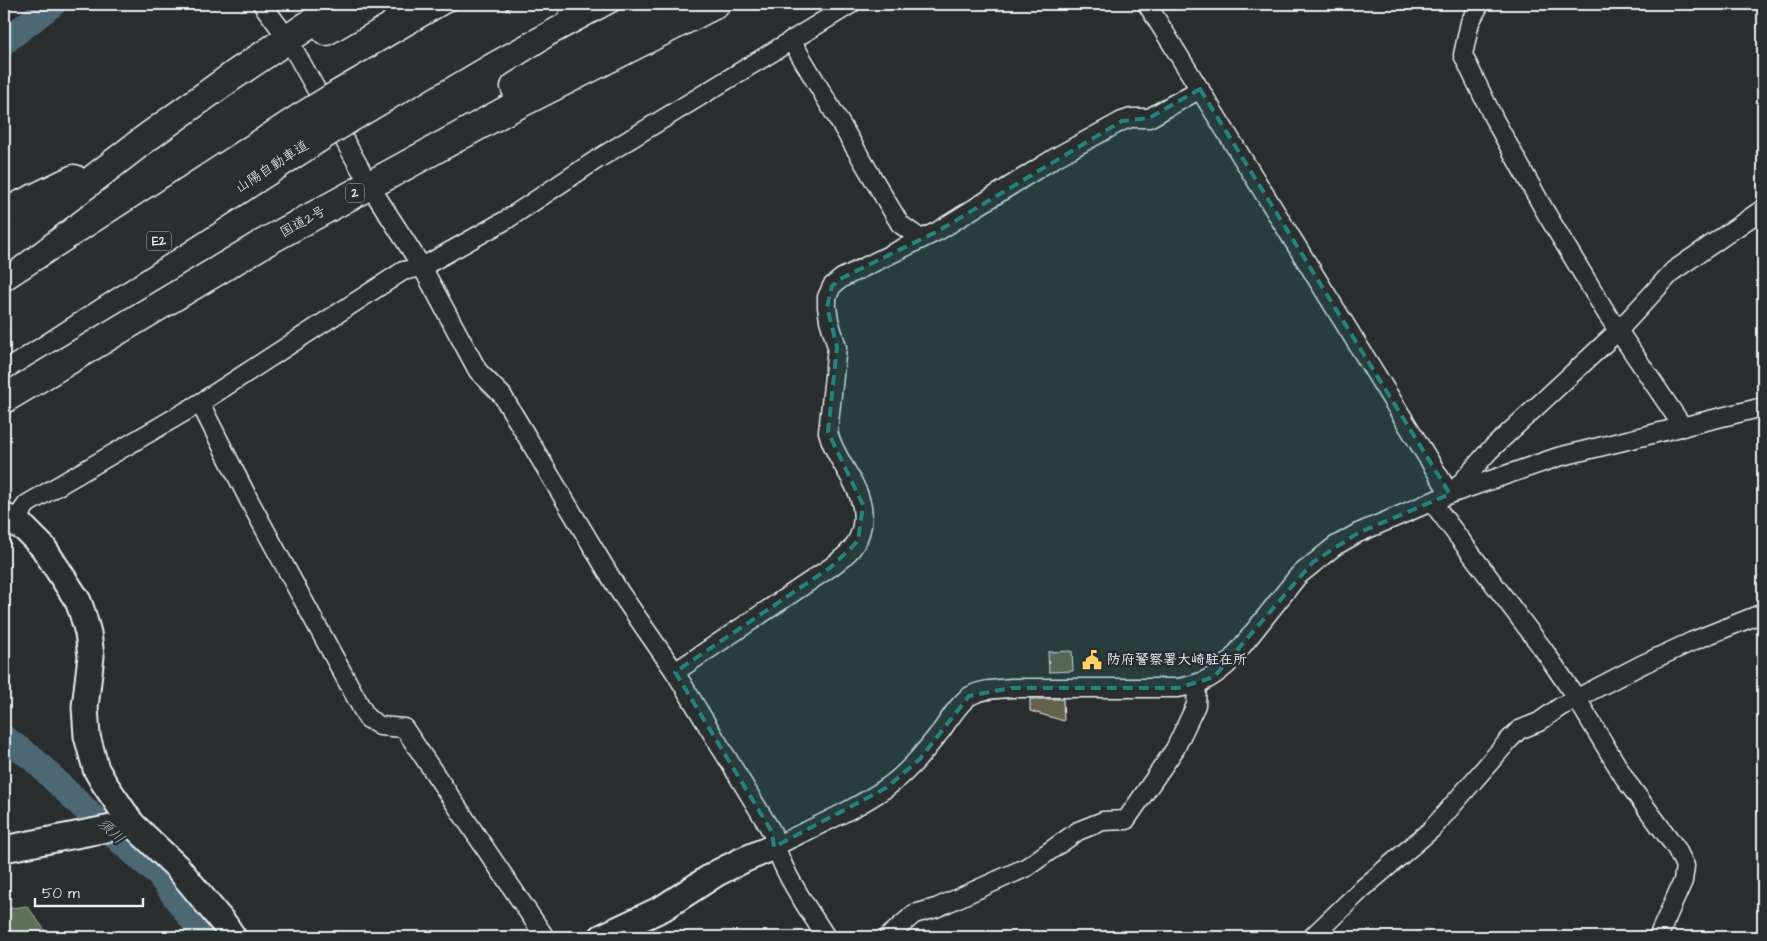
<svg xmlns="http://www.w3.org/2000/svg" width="1767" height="941" viewBox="0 0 1767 941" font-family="'Architects Daughter','Klee One',sans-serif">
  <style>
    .green { fill: #5f6f58; stroke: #a4b0a8 }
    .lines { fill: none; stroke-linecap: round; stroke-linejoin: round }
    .river { stroke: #4d6772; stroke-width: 26 }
    .building { fill: #655f4e; stroke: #e8f1f8 }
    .street-casing { stroke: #e8f1f8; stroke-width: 21 }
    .secondary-casing { stroke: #e8f1f8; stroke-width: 29 }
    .highway-casing { stroke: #e8f1f8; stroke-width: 31 }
    .street { stroke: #2a2d2e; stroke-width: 18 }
    .secondary { stroke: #2a2d2e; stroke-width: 25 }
    .highway { stroke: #2a2d2e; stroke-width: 28 }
    .highway-bridge-casing { stroke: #e8f1f8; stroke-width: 31; stroke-linecap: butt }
    .highway-bridge { stroke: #2a2d2e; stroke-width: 28 }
    .marked { fill: #25827c; fill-opacity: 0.2; stroke: #25827c; stroke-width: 4; stroke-dasharray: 10 6; stroke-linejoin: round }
    .labels { text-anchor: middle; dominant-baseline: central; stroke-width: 5; stroke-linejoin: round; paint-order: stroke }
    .shield { fill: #2a2d2e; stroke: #afb6bb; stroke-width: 1 }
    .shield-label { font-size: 12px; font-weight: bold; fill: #e8f1f8 }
    .street-label { font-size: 14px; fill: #e8f1f8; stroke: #2a2d2e }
    .poi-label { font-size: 14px; font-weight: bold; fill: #e8f1f8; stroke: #2a2d2e; text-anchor: start }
    .water-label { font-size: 15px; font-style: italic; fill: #aabac2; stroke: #2a2d2e }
  </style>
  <rect width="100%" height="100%" fill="#2a2d2e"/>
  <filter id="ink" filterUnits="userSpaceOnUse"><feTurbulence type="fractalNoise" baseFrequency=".02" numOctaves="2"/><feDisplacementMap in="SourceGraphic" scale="10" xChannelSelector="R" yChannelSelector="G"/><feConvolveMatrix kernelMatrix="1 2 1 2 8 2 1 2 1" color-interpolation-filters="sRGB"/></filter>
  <g filter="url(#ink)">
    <polygon class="green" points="27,906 50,937 4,937 4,909"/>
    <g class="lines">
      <g class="river">
        <polyline points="4,42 53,4"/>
        <polyline points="4,738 32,758 93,817 159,875 205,937"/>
      </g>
    </g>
    <g class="building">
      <polygon points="1072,651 1073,671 1049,672 1048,652"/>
      <polygon points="1030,699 1063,699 1064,721 1030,711"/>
    </g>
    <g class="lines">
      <defs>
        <g id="street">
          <polyline points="262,4 288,39 361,170"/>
          <polyline points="1147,4 1450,494"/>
          <polyline points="1480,4 1470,22 1463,55 1494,119 1546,213 1607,314 1683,427"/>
          <polyline points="791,40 900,224 921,239"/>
          <path d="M 377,197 L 422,267 L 478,371 L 502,395 L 619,591 L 675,672 L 772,832 C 778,867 807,907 826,937"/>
          <polyline points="200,403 250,502 367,718 380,726 404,728 545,937"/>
          <polyline points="1453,492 1489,451 1618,331 1673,271 1763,209"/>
          <polyline points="1432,502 1543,649 1577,699 1627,782 1676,848 1685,866 1683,881 1658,937"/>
          <polyline points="14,522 27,504 200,403 403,271 422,267 506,220 596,160 851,4"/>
          <path d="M 675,672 L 831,567 C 847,555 859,545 862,525 C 868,489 836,465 828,432 L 837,347 L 829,320 L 827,307 L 827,297 L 832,286 L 842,278 L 938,231 L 1058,156 L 1122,121 L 1131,118 L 1149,118 L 1200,89"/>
          <path d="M 774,847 C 811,828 851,812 886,788 C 908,773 924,752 941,731 C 948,721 960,702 970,696 C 982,689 998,689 1011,688 L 1178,688 C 1200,684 1210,680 1227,665 L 1298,576 L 1335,546 L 1358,533 L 1450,494 L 1558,457 L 1763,407"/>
          <polyline points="888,937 914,914 936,908 1027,867 1078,831 1103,821 1126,820 1175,749 1196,705 1197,685"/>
          <polyline points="1312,937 1362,889 1432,829 1509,740 1519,730 1539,722 1560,707 1641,665 1693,641 1763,613"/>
        </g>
        <g id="secondary">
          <polyline points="4,516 25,529 43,547 78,601 82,612 88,633 91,656 85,707 87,736 96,769 104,783 132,824 177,867 225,925 233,937"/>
          <polyline points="4,849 132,824"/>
          <polyline points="602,937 663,908 717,873 743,860 774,847"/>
        </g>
        <g id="highway">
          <polyline points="326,31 372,4"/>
          <polyline points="515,87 561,58 661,4"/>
          <polyline points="339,94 493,4"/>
          <polyline points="352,117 480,41 547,4"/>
          <polyline points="4,219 20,205 74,179"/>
          <polyline points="4,248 145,139 234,75 340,4"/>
          <polyline points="4,311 300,118"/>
          <polyline points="4,342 314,141"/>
          <polyline points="4,399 262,244 509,109 716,4"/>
        </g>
      </defs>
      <use href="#street" class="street-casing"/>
      <use href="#secondary" class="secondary-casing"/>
      <use href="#highway" class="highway-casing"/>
      <use href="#street" class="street"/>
      <use href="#secondary" class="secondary"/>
      <use href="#highway" class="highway"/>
      <defs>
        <g id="highway-bridge">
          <polyline points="300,118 339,94"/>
          <polyline points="314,141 352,117"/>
        </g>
      </defs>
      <use href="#highway-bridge" class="highway-bridge-casing"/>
      <use href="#highway-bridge" class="highway-bridge"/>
    </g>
  </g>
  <path class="marked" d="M 1200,89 L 1450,494 L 1358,533 L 1313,562 L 1214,677 L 1178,688 L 1011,688 L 969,696 L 920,759 L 886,788 L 774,847 L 772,832 L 675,672 L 831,567 L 858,541 L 863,505 L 828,432 L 837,347 L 827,307 L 832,286 L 842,278 L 938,231 L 1122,121 L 1149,118 Z"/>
  <defs>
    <symbol id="civic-bare" viewBox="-9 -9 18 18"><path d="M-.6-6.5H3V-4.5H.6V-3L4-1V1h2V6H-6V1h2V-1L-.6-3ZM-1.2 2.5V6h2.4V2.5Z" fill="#ffd166" stroke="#2a2d2e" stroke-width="2.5" paint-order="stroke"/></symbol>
  </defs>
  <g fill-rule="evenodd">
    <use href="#civic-bare" x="1078" y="646" width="28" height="28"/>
  </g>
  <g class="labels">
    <g class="shield">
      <rect x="346" y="183.5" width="18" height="19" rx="4"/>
      <rect x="146.5" y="231.5" width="25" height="19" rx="4"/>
    </g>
    <g class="shield-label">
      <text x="355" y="193">2</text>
      <text x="159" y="241">E2</text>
    </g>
    <g class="street-label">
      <text transform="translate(272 167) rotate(-33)">山陽自動車道</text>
      <text transform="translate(303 222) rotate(-29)">国道2号</text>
    </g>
    <g class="poi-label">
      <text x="1107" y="660">防府警察署大崎駐在所</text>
    </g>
    <g class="water-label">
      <text transform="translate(111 831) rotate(43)">須川</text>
    </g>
  </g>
  <rect width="1767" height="941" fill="none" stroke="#2a2d2e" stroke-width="20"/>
  <rect x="10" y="10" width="1747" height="921" fill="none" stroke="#e8f1f8" stroke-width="2" filter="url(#ink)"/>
  <path d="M35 898v8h108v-8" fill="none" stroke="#e8f1f8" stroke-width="2.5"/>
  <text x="42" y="898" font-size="15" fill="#e8f1f8" stroke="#2a2d2e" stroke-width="4" paint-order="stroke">50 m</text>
</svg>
